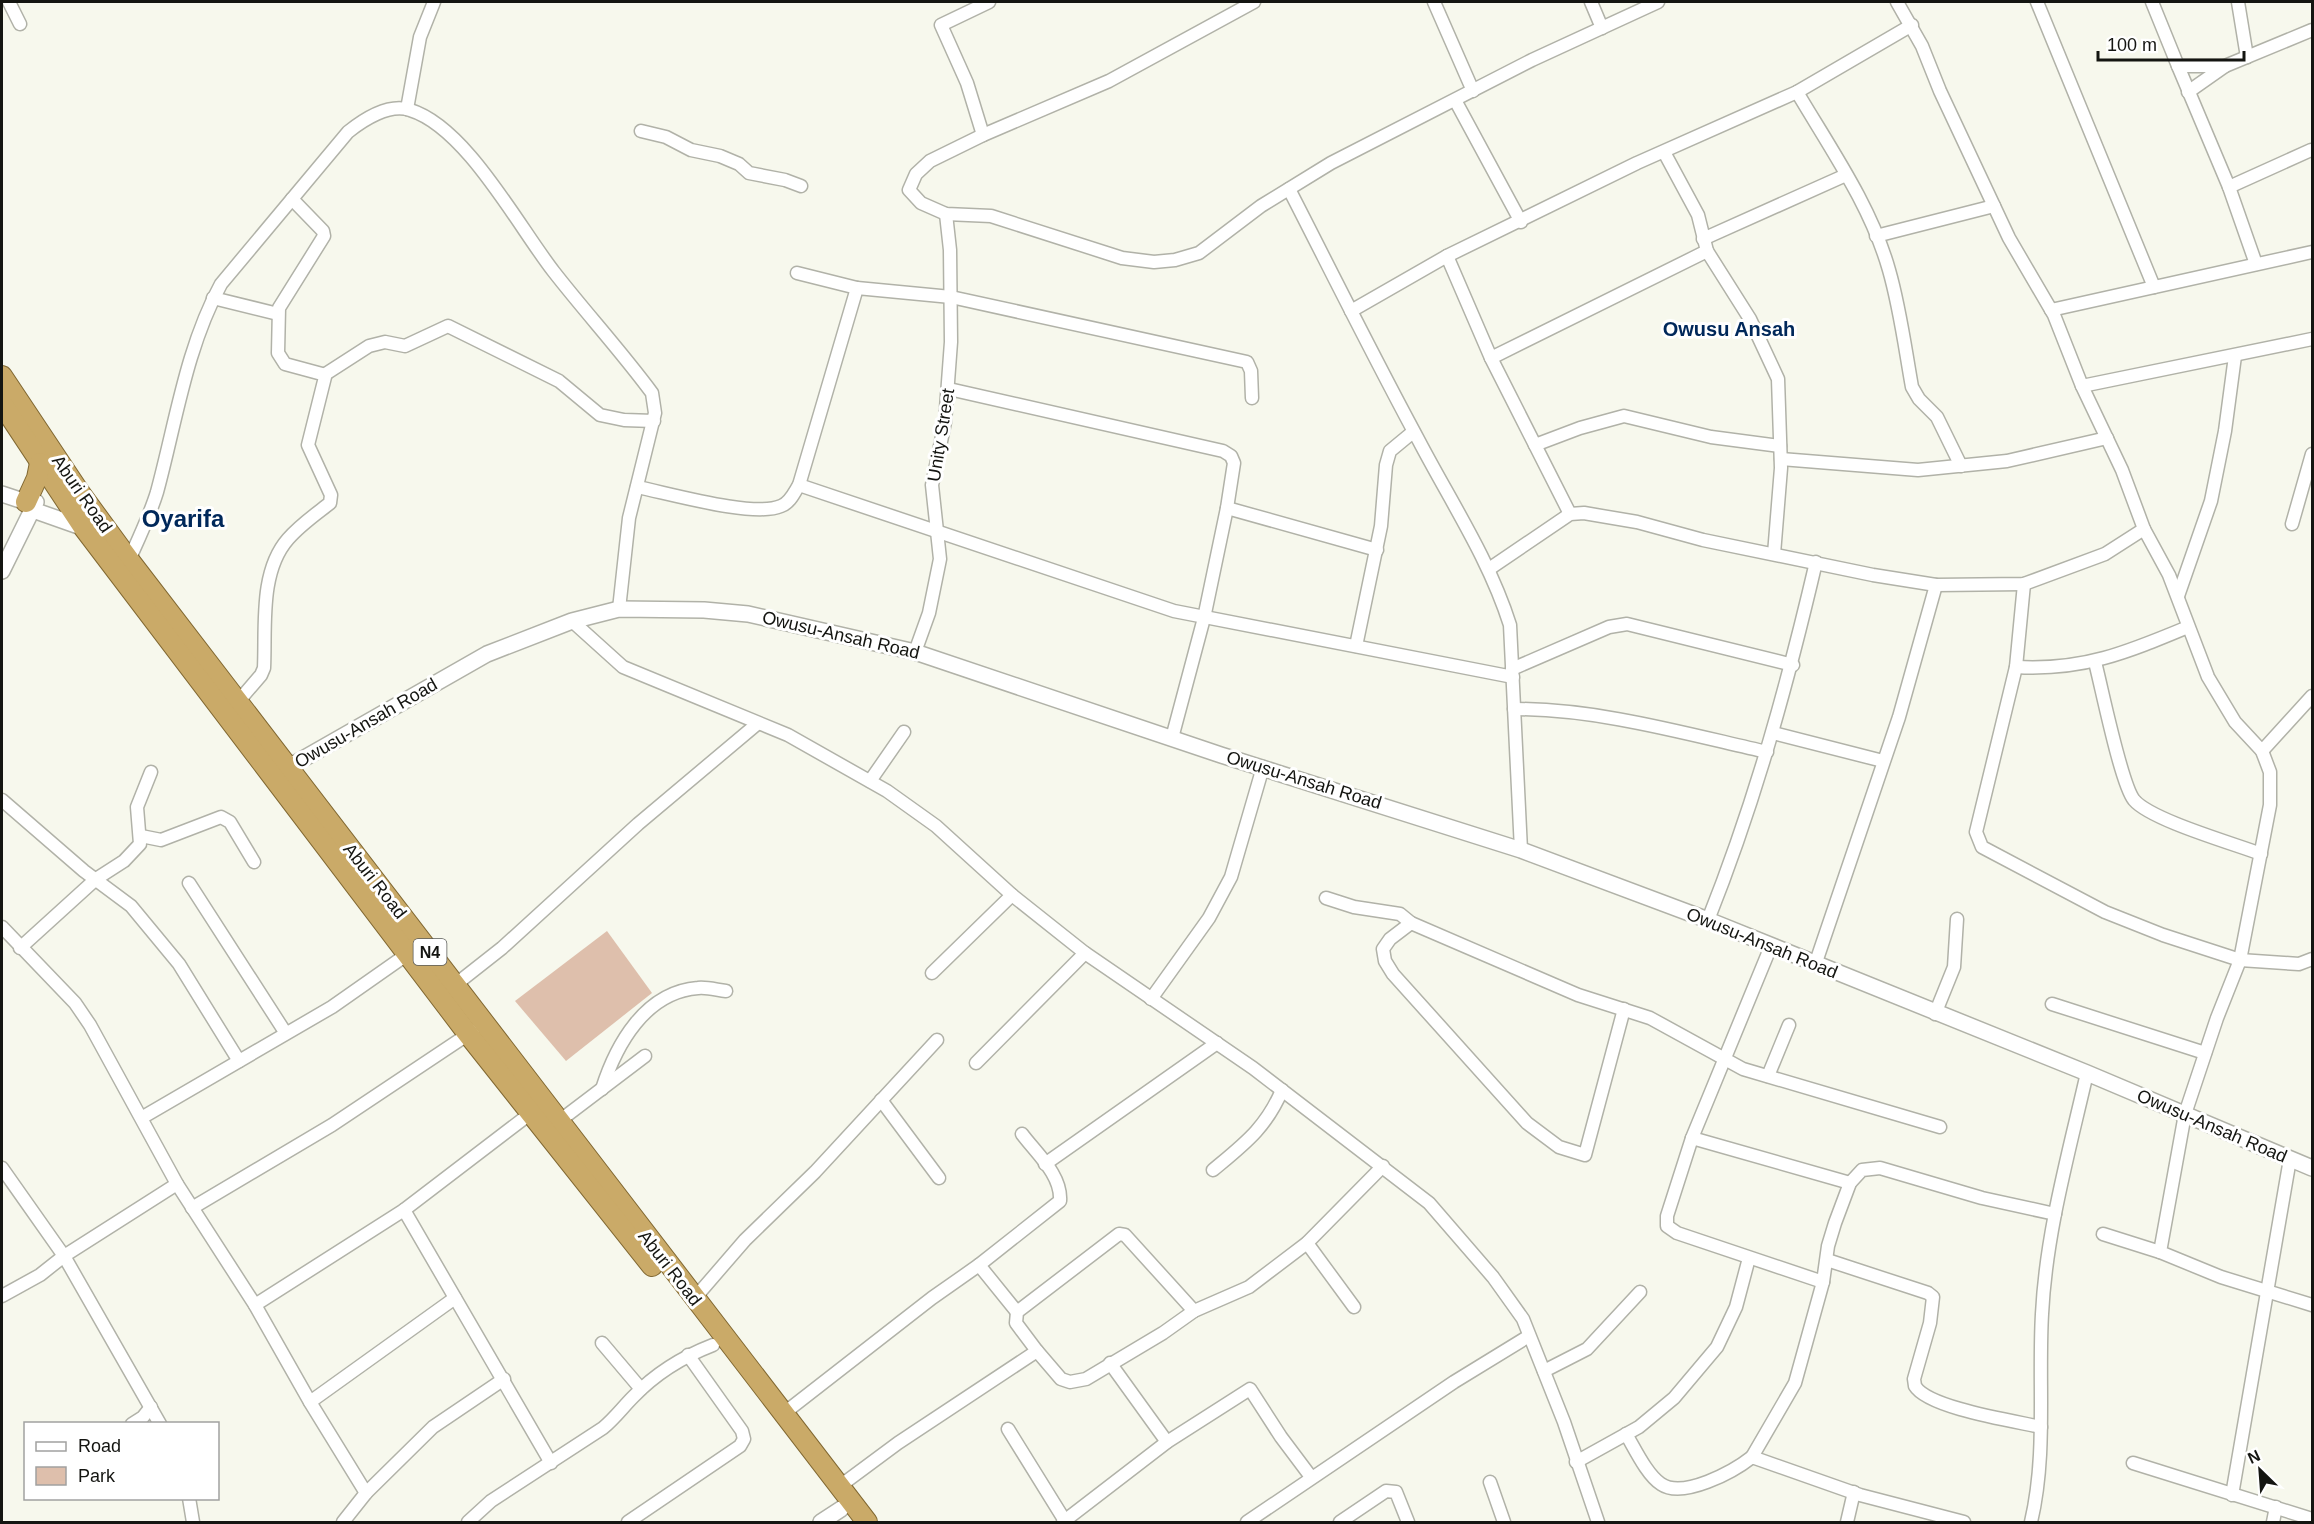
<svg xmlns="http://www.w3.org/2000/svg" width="2314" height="1524" viewBox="0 0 2314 1524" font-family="Helvetica,sans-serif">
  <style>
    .green { fill: #debfac }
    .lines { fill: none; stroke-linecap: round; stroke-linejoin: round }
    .minor-casing { stroke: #b1b2a8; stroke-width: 15 }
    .tertiary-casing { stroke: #b1b2a8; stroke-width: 18 }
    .trunk-casing { stroke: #816832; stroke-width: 22 }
    .minor { stroke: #fff; stroke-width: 12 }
    .tertiary { stroke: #fff; stroke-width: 15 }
    .trunk { stroke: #caaa68; stroke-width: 20 }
    .labels { text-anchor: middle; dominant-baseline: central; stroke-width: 6; stroke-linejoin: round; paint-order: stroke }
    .shield { fill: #fff; stroke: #5a5b58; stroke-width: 1.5 }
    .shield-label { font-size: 16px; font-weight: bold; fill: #141511 }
    .street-label { font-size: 18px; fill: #141511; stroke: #fff }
    .neighbourhood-label { font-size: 20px; font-weight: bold; fill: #00285a; stroke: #fff }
    .district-label { font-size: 24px; font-weight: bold; fill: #00285a; stroke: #fff }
  </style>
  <rect width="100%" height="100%" fill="#f7f8ed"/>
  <polygon class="green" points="607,931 652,993 566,1061 515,1001"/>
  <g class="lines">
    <defs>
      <g id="minor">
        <polyline points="9,2 20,24"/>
        <polyline points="1254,2 1109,81 983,135 930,161 916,174 909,190 921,203 946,214 991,216 1122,258 1154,262 1175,260 1199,253 1261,206 1331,163 1532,60 1658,2"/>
        <polyline points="1434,2 1473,91"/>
        <polyline points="1591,2 1602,28"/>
        <polyline points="1897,2 1922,46 1940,91 2009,238 2054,315 2082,386 2122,470 2144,529 2169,575 2208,677 2235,722 2262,751 2270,772 2270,805 2240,960 2217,1018 2185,1114 2160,1252 2221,1277 2312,1305"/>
        <polyline points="2037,2 2154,287"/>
        <polyline points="2152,2 2178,66 2225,66 2312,30"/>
        <polyline points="2238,2 2247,57"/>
        <polyline points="2178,66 2229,187 2256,264"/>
        <path d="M 1797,92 C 1830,148 1871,206 1889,270 C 1900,308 1905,348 1912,387 L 1919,399 L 1937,417 L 1961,466"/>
        <polyline points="2188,92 2225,66"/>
        <polyline points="1455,100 1521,222"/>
        <polyline points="407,109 420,37 434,2"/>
        <polyline points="641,131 666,137 691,150 720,156 739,164 749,173 785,180 801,186"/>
        <polyline points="983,135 967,83 941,25 989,2"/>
        <polyline points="2229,187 2311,150"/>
        <path d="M 1289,189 C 1332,273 1374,358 1419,441 C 1451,502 1489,559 1510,625 L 1521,850"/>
        <polyline points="1876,236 1994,206"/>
        <polyline points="1703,239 1846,175"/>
        <polyline points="1707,251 1750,319 1778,379 1781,468 1774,554"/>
        <polyline points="1447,256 1491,358 1570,514"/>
        <polyline points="797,273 857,288"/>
        <polyline points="213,298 278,314"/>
        <polyline points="2051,310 2312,252"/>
        <polyline points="1351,311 1447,256 1637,163 1797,92 1912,25"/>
        <polyline points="1491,358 1707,251 1698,215 1664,152"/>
        <polyline points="324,375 369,346 385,342 405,346 448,326 559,381 600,415 624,420 654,421"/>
        <polyline points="2082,386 2312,339"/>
        <polyline points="949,389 1223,451 1231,456 1234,463 1227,508 1204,618 1172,738"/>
        <polyline points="1535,445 1580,428 1624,416 1711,437 1780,446"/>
        <polyline points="1781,459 1918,470 2007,461 2107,438"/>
        <polyline points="799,485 1174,611 1513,677"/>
        <path d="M 637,487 C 668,493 754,518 781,506 C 790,503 794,493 799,485 L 857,288 L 951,297 L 1247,362 L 1251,371 L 1252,398"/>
        <polyline points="1227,508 1377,550"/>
        <polyline points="2292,524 2312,454"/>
        <path d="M 129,560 C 139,538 150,515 157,492 C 176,422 186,348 221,284 L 348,132 C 363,120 389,103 410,110 C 466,127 518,226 554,272 C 586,313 621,351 652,393 L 655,413 L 629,518 L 619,609"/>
        <polyline points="1489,569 1570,514 1584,513 1637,522 1703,540 1873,575 1936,585 2024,584 2105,554 2144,529"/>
        <polyline points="2024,584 2016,667 1976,832 1982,847 2105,912 2163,935 2240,960 2299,964 2312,959"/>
        <polyline points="2178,596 2211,501 2225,431 2235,356"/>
        <polyline points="572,621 623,667 788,735 887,791 936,826 1012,895 1085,953 1253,1068 1429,1203 1493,1277 1523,1319 1564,1422 1598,1522"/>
        <polyline points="1356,646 1381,526 1386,465 1390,451 1413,432"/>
        <polyline points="915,652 929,613 940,559 932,485 945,422 951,342 950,250 946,214"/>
        <path d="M 2095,662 C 2102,689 2121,784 2134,800 C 2151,820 2232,843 2261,854"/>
        <path d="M 2016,667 C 2083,671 2128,652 2188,627"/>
        <polyline points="1512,669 1609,627 1627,624 1793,665"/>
        <path d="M 237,703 L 261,675 L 264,668 C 266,628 259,572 288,539 C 300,525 316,514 330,503 L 331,495 L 308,445 L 325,377 L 322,374 L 285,364 L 278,353 L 279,308 L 324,236 L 323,231 L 292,199"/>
        <path d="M 1514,709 C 1599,709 1683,733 1767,752"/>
        <polyline points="1773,733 1883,761"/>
        <polyline points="2262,751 2312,696"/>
        <polyline points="870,781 904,732"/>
        <polyline points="2,800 84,871 131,906 179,964 239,1061"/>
        <polyline points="141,836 161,840 221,817 230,822 254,862"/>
        <polyline points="189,883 285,1032"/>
        <polyline points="1326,898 1354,907 1400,914 1411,923 1578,995 1650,1018 1743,1069 1940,1127"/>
        <path d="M 1708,920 C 1755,802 1787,686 1816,562"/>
        <polyline points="1411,923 1390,939 1383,949 1385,961 1393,974 1527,1123 1559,1147 1585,1155 1624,1009"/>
        <polyline points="2,927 75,1003 90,1025 177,1184 255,1305 310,1402 366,1493"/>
        <polyline points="1771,946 1692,1138 1667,1216 1667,1226 1677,1233 1823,1282"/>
        <polyline points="20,948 96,879 124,861 140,844 137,807 151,772"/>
        <polyline points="1815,965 1899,717 1936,585"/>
        <polyline points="932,973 1012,895"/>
        <polyline points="455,985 502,948 638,824 757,724"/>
        <polyline points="1151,999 1209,918 1231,877 1263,767"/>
        <polyline points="2052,1004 2205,1053"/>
        <polyline points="1935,1014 1954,967 1957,919"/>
        <polyline points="976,1063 1085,953"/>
        <polyline points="1768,1076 1789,1025"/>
        <path d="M 602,1089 C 616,1045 645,992 698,988 C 707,987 717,990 726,991"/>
        <polyline points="881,1100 939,1178"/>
        <polyline points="143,1117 332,1007 409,953"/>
        <polyline points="558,1122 645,1056"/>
        <polyline points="1692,1138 1850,1183"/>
        <polyline points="1045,1164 1217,1043"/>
        <polyline points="2,1168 64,1256 160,1424"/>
        <path d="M 1213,1170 C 1244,1144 1266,1128 1282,1090"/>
        <polyline points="192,1208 332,1125 473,1031"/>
        <polyline points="404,1210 551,1463"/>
        <polyline points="2103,1234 2160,1252"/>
        <polyline points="1307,1243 1354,1307"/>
        <path d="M 1827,1260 L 1928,1293 L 1933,1297 L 1930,1323 L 1914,1379 L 1915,1386 C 1928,1408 2014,1421 2041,1427"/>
        <path d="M 979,1265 L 1060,1201 C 1062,1175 1036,1153 1022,1134"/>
        <polyline points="2,1296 40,1275 64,1256 177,1184"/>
        <polyline points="694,1299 745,1240 815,1172 937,1040"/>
        <polyline points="255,1305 404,1210 531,1113"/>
        <polyline points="602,1343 641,1389"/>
        <polyline points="1037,1351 1016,1323 1017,1312 1119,1234 1125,1235 1194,1311"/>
        <polyline points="1110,1363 1167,1442"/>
        <polyline points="1544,1371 1587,1349 1640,1292"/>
        <polyline points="310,1402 455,1298"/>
        <polyline points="783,1414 932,1298 979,1265 1017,1312"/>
        <polyline points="132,1424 143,1417 151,1407"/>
        <polyline points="1008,1429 1065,1521"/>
        <path d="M 1626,1434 C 1635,1449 1647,1475 1661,1484 C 1683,1499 1733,1472 1752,1457 L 1860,1495 L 1964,1522"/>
        <polyline points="1752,1457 1795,1383 1823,1282 1828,1246 1835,1223 1850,1183 1862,1170 1880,1168 1982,1198 2055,1214"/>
        <polyline points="1576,1462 1639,1427 1674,1398 1717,1347 1736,1307 1749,1258"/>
        <polyline points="2133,1463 2312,1519"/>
        <polyline points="1490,1482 1504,1522"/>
        <polyline points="840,1486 898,1443 1037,1351 1061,1379 1070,1382 1086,1379 1163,1333 1194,1311 1249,1287 1307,1243 1383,1166"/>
        <polyline points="2232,1495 2290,1159"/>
        <polyline points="189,1498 193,1522"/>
        <polyline points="343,1522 366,1493 433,1427 504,1379"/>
        <path d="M 468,1522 L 491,1501 L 603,1428 C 615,1418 623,1407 633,1397 C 656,1373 682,1357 713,1345"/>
        <polyline points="628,1522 740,1446 744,1439 742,1431 688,1355"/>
        <polyline points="1063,1522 1167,1442 1250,1389 1281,1437 1311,1477"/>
        <polyline points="1247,1522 1454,1382 1529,1336"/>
        <polyline points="1340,1522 1386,1491 1396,1492 1408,1522"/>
        <polyline points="1847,1522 1854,1492"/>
        <path d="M 2031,1522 C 2047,1454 2038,1384 2042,1314 C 2046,1233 2069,1152 2087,1073"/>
        <polyline points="2273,1522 2276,1507"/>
      </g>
      <g id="tertiary">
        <polyline points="2,494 26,502 33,510 84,528"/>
        <polyline points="2,571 36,502"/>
        <polyline points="287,768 487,654 572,621 619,609 704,610 748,614 915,652 1221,755 1521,850 1708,920 2087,1073 2312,1168"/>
        <polyline points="821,1522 841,1509"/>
      </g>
      <g id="trunk">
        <polyline points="2,376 80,493 129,560 867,1522"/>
        <polyline points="2,404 84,528 468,1034 652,1266"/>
        <polyline points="26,502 37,478 40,463"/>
      </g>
    </defs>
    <use href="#minor" class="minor-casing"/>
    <use href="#tertiary" class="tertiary-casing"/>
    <use href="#trunk" class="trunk-casing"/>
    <use href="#minor" class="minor"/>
    <use href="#tertiary" class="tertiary"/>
    <use href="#trunk" class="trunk"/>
  </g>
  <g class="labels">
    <rect class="shield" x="413.5" y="939" width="33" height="26" rx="4.5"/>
    <g class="shield-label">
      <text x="430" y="952">N4</text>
    </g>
    <g class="street-label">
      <text transform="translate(941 435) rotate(-81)">Unity Street</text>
      <text transform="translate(82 494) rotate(55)">Aburi Road</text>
      <text transform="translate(841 635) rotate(13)">Owusu-Ansah Road</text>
      <text transform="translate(366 723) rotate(-30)">Owusu-Ansah Road</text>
      <text transform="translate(1304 780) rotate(17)">Owusu-Ansah Road</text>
      <text transform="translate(375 881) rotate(52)">Aburi Road</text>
      <text transform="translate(1762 943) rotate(22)">Owusu-Ansah Road</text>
      <text transform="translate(2212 1126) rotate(23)">Owusu-Ansah Road</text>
      <text transform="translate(670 1268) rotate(52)">Aburi Road</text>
    </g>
    <g class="neighbourhood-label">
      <text x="1729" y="329">Owusu Ansah</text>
    </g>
    <g class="district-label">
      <text x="183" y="518">Oyarifa</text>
    </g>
  </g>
  <rect width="2314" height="1524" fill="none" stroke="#141511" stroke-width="6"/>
  <rect x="24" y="1422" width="195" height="78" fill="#ffffff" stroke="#a1a1a0" stroke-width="1.5"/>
  <rect x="36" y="1442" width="30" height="9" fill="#ffffff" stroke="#a1a1a0" stroke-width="1.5"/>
  <text x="78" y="1452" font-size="18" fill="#141511">Road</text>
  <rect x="36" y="1467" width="30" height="18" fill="#debfac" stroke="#a1a1a0" stroke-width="1.5"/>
  <text x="78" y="1482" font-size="18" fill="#141511">Park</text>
  <g transform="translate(2260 1470) rotate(335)" stroke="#ffffff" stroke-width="4.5" paint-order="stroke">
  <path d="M0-4.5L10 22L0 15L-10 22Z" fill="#141511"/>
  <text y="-9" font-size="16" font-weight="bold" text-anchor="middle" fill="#141511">N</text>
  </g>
  <path d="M2098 51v9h146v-9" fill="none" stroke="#141511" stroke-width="3"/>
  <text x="2107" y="51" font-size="18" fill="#141511" stroke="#ffffff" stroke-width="4.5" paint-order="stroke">100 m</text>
</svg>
